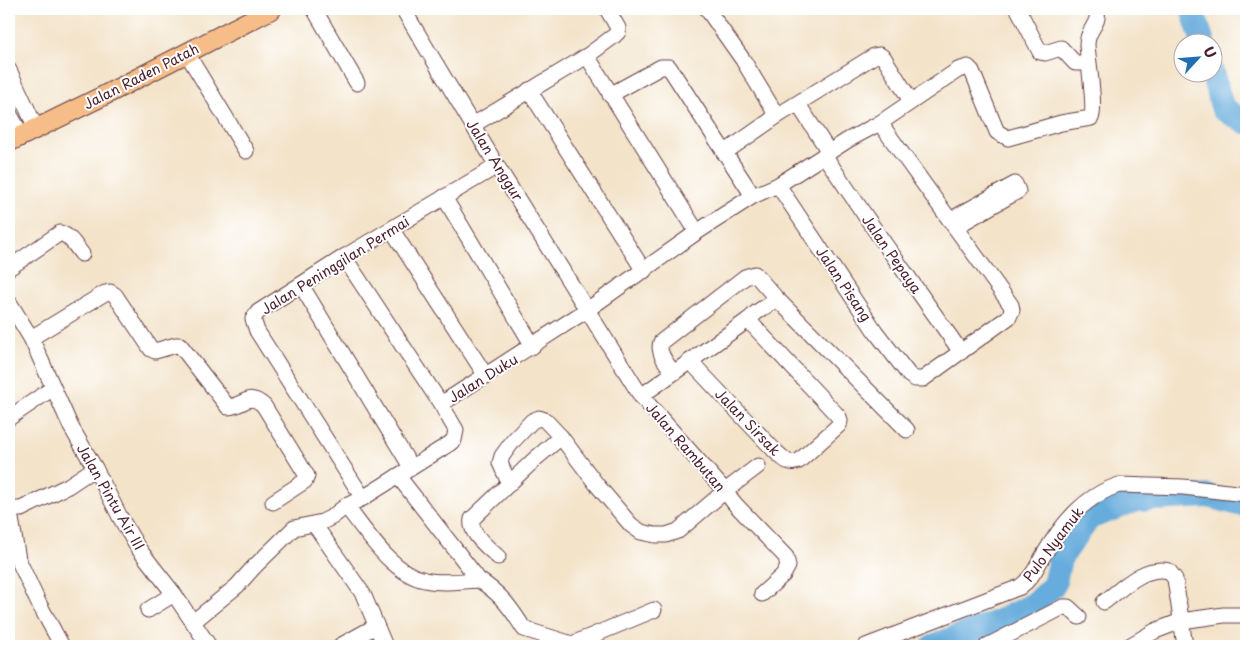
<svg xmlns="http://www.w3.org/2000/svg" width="1255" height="655" viewBox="0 0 1255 655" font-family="'Playpen Sans',sans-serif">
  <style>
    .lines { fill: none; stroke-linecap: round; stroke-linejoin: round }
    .river { stroke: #66acdc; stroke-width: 24 }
    .minor-casing { stroke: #633c43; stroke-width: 17 }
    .major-casing { stroke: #633c43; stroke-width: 21 }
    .minor { stroke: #fff; stroke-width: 15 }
    .major { stroke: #f7bd88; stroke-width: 19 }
    .labels { text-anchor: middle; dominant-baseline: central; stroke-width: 4; stroke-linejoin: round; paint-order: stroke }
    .street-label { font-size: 14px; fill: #4a1f2b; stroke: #fff }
  </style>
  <rect width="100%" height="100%" fill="#fff"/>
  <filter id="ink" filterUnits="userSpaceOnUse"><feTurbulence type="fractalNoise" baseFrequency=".02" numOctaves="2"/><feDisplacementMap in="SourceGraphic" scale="10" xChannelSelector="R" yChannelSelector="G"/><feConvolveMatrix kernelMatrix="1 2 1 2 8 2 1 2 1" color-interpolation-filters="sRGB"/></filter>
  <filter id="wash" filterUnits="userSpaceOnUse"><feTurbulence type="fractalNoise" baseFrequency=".0096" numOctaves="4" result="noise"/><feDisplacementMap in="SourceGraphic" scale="20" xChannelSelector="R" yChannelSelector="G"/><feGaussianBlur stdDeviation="1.12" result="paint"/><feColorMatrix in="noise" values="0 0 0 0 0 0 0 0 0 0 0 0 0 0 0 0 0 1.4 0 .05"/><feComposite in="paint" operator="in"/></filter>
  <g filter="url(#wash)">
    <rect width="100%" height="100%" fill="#f3e3c9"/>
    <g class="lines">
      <g class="river">
        <polyline points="1192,9 1203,42"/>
        <polyline points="1212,72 1223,109 1246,122"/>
        <polyline points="933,646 999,621 1034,604 1054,585 1060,559 1089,518 1136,500 1208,496 1246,506"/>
      </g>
    </g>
  </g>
  <g filter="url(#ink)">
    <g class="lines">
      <defs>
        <g id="minor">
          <polyline points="314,9 357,83"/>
          <polyline points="403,9 497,166 641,396 725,491 735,504 786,557 788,566 783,575 762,594"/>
          <polyline points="707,9 743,60 777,116"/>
          <polyline points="1018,9 1040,52 1045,53 1061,48 1075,63 1088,63"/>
          <polyline points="186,52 246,151"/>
          <polyline points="587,56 697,232"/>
          <polyline points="9,70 36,128"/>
          <polyline points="529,90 644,271"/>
          <polyline points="610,95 661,67 669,67 753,196"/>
          <polyline points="798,104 829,152"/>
          <polyline points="9,113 22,136"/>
          <polyline points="473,125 587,56 614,36 618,32 618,28 607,9"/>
          <polyline points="724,153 777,116 874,56 880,55 884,58 911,101"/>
          <polyline points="824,155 875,230 961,352"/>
          <polyline points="778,185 875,331 909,375 915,379 923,379 1009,317 1012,310 1011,305 880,123"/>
          <polyline points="444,197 533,346"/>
          <polyline points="950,220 1015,184 1018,191 955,227"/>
          <polyline points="392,230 486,376"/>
          <path d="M 9,268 L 60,233 C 70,235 76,247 82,254"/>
          <polyline points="301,285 411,467"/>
          <polyline points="9,302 31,338 71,427 95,468 120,517 138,548 174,594 209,646"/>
          <path d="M 31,338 L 105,293 L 110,292 L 115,295 L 151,349 L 155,351 L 176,345 L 180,345 L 228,407 C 245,406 248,391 264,406 L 307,476 L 305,481 L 273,502"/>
          <path d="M 690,361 L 774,450 C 782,457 788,466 799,461 L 839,425 L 840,421 L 839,417 L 748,320"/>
          <path d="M 673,373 C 667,363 657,353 661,342 L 745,277 L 755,274 L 777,299 L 907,430"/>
          <polyline points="641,396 748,320 757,312 777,299"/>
          <path d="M 441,404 L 587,310 L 697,232 L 753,196 L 778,185 L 848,140 L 880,123 L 958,70 L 968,67 L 972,71 L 997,132 L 1008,138 L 1061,123 L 1091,118 C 1096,109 1088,59 1087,45 C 1087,28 1100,26 1097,9"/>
          <polyline points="9,418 53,388"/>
          <path d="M 398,476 L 479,580 C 501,594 511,608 524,629 L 572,644 L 573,646"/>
          <polyline points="509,483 500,463 502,456 513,441 532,421 539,418 545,420 561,437 597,485 631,525 641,532 655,535 666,535 678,531 725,491 758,466"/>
          <polyline points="363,498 257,331 253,319 258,312 344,257 497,166"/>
          <path d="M 346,506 C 366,531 392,574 425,580 C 442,584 461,581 479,580"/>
          <polyline points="9,507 18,559 38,602 62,646"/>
          <polyline points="9,507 14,509 21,509 68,486 95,468"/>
          <polyline points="314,524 363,594 385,646"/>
          <path d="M 498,557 C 488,547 469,534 472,519 L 535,459 L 561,437"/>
          <path d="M 1104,602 C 1123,588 1144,565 1169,571 L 1175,579 L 1185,646"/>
          <polyline points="148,610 174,594"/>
          <polyline points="193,622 237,586 254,567 294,528 322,522 332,517 346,506 363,498 449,444 454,440 456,430 441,404 344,257"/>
          <polyline points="572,644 654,610"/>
          <polyline points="340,646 376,626"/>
          <path d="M 866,646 L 1020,587 C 1032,578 1036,568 1043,556 C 1061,525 1084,496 1119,485 L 1183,487 L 1246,494"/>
          <polyline points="987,646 1063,607 1068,607 1079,617"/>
          <polyline points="1129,646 1155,631 1181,621 1224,615 1246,615"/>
        </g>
        <polyline id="major" points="9,142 105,95 272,9"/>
      </defs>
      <use href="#minor" class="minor-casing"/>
      <use href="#major" class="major-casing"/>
      <use href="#minor" class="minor"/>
      <use href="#major" class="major"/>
    </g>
  </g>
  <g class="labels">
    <g class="street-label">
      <text transform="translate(141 76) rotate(-27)">Jalan Raden Patah</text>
      <text transform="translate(495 160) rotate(58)">Jalan Anggur</text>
      <text transform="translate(892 254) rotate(55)">Jalan Pepaya</text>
      <text transform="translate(335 265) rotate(-32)">Jalan Peninggilan Permai</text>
      <text transform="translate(844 284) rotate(56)">Jalan Pisang</text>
      <text transform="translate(483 378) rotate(-32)">Jalan Duku</text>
      <text transform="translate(748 422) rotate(46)">Jalan Sirsak</text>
      <text transform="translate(686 447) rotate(49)">Jalan Rambutan</text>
      <text transform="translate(111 497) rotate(60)">Jalan Pintu Air III</text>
      <text transform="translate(1053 544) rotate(-53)">Pulo Nyamuk</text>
    </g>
  </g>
  <rect width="1255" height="655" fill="none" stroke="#fff" stroke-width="30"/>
  <g transform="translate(1198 58) rotate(64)"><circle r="24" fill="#ffffff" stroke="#b7a5aa"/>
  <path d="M0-4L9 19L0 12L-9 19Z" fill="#1f6fb2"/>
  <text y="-8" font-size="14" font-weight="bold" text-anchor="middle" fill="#4a1f2b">U</text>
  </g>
</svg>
